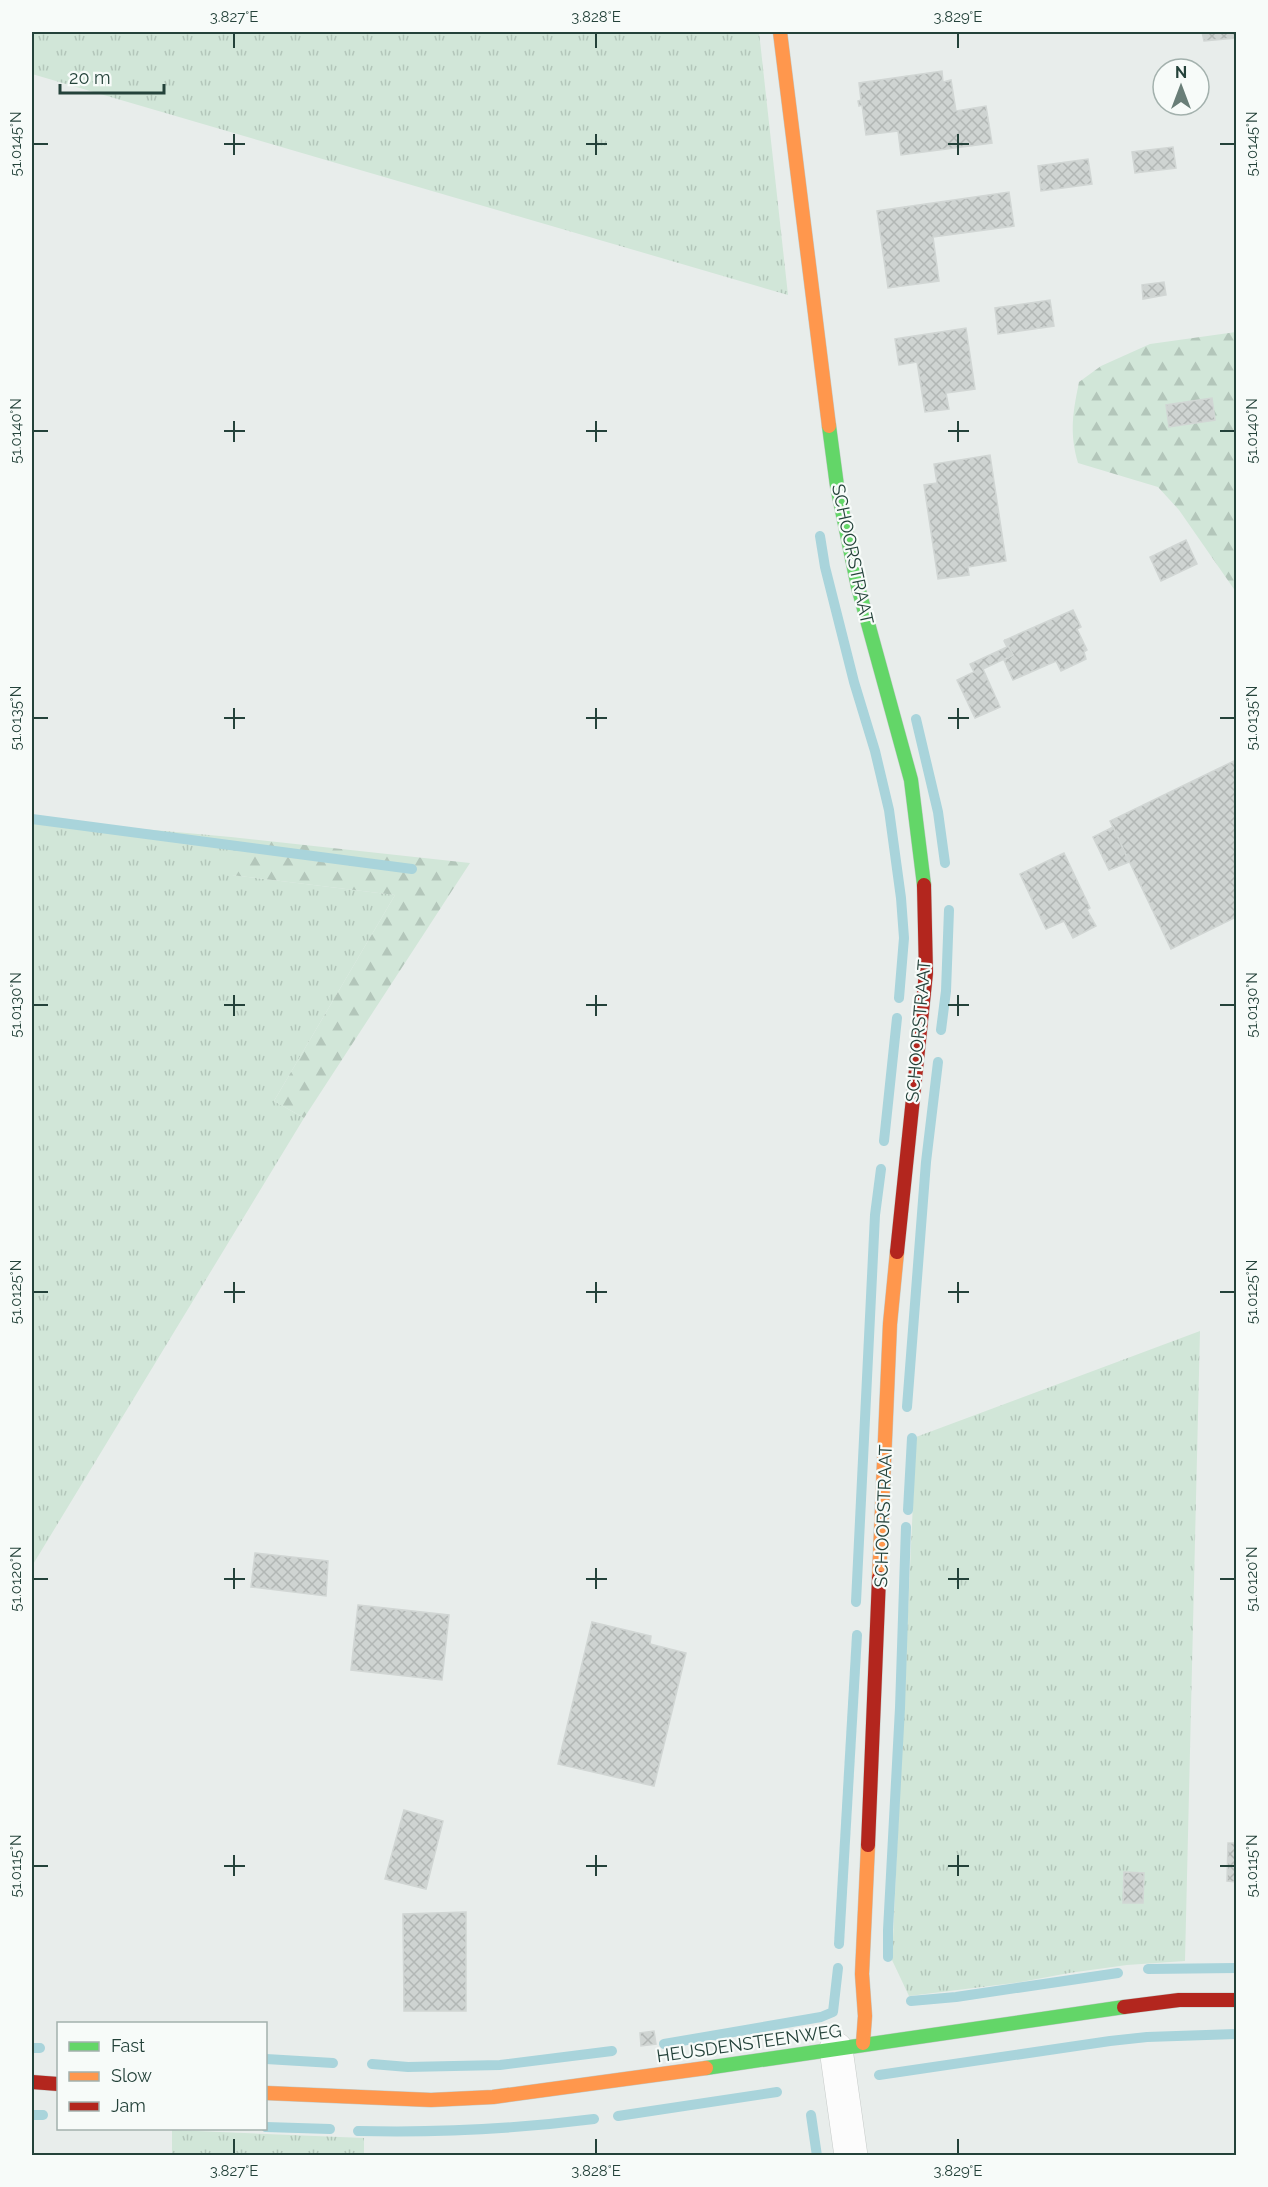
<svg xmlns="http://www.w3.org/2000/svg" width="1268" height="2187" viewBox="0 0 1268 2187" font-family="Raleway,sans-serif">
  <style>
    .grass { fill: url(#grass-tufts) }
    .forest { fill: url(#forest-firs) }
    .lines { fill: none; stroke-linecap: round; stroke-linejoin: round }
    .stream { stroke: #a9d4db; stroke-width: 10 }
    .building { fill: url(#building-cross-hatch); stroke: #d1d6d4; stroke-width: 1.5 }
    .street-casing { stroke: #c5cac8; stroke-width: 34 }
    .fast-casing { stroke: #c3cbc8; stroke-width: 15 }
    .slow-casing { stroke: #c3cbc8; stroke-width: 15 }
    .jam-casing { stroke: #c3cbc8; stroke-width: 15 }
    .street { stroke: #fcfcfc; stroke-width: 33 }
    .fast { stroke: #63d668; stroke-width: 14 }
    .slow { stroke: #ff974d; stroke-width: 14 }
    .jam { stroke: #b3261e; stroke-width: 14 }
    .ticks { fill: none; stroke: #24423a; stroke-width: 2 }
    .labels { text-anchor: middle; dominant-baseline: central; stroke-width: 4.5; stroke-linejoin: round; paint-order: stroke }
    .street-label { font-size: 18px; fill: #24423a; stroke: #f7fbf9 }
    .neatline { fill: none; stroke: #24423a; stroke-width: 2 }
    .ticks-label { font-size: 15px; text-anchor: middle; fill: #24423a }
  </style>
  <defs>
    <pattern id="grass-tufts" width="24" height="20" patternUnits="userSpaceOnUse" patternTransform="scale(1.5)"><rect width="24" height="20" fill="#d1e6d8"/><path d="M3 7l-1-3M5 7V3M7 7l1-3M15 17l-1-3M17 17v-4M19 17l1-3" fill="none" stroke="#b3c6ba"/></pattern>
    <pattern id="forest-firs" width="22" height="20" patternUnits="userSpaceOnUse" patternTransform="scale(1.5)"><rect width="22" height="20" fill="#d1e6d8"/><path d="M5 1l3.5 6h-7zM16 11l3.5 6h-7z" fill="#b3c6ba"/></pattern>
    <pattern id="building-cross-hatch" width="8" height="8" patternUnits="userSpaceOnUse" patternTransform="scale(1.5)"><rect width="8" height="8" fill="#cfd4d2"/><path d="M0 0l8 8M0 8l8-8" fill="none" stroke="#b2b7b5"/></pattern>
  </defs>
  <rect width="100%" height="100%" fill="#e8edeb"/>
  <g class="grass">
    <polygon points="32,32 759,32 788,295 32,74"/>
    <polygon points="32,819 231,837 232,875 395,895 274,1101 304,1118 32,1566"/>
    <polygon points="1200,1331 1185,1961 1127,1965 1069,1973 1021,1982 909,1996 892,1960 916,1437"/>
    <polygon points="172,2130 364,2138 364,2155 172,2155"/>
  </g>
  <g class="forest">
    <path d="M 1236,332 L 1236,592 L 1179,510 L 1158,487 L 1078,463 C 1069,433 1073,412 1079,382 L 1101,366 L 1150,344 Z"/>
    <polygon points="231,837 470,863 304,1118 274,1101 395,895 231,875"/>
  </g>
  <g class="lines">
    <g class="stream">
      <polyline points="820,536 825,567 854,682 875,751 889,810 901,898 904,938 899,998"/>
      <polyline points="916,719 938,812 945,863"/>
      <polyline points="32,819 412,869"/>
      <polyline points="941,1030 946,991 949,910"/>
      <polyline points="884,1141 897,1018"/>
      <polyline points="907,1407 926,1162 938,1062"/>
      <polyline points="908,1510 912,1438"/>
      <polyline points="856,1602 875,1215 881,1169"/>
      <polyline points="839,1944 857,1635"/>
      <polyline points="888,1957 888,1930 900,1708 906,1527"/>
      <polyline points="1148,1969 1236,1968"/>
      <polyline points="911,2001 956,1997 1118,1973"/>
      <polyline points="664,2044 821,2017 833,2012 838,1968"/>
      <polyline points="32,2048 40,2048"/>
      <polyline points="266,2059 333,2063"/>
      <polyline points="372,2064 408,2067 500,2065 612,2051"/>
      <polyline points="879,2075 1110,2041 1147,2037 1236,2034"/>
      <polyline points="32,2115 43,2115"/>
      <polyline points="811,2115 817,2156"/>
      <polyline points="618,2116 777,2092"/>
      <polyline points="266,2127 330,2129"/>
      <path d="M 358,2131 C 438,2133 515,2129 594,2119"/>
    </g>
  </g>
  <g class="building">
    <polygon points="1202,32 1236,32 1236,38 1204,41"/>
    <polygon points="942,71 943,82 951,80 956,111 986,106 992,143 901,155 898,131 866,135 862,105 859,106 858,101 861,100 859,83"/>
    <polygon points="1173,147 1176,168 1135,173 1132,152"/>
    <polygon points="1088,159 1092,184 1041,191 1038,166"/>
    <polygon points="1009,192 1014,226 933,237 939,281 888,288 877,211"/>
    <polygon points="1164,282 1166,295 1143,299 1142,285"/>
    <polygon points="1050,300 1054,326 998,334 995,308"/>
    <polygon points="966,328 975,389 946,393 949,409 925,412 917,362 899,365 895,339"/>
    <polygon points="1212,398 1215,420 1169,427 1166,405"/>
    <polygon points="990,455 1006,561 968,567 969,575 938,579 924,485 937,483 934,464"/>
    <polygon points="1186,540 1197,564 1161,581 1150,557"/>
    <polygon points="1073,610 1081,627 1077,629 1087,650 1084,652 1086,659 1061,671 1056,661 1013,680 1004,660 1013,655 1005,640"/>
    <polygon points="1005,640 1013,655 983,669 1000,707 975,718 957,680 974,672 970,664 1007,647 1004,641"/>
    <polygon points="1236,760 1236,917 1171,949 1110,821"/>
    <polygon points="1113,827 1129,862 1109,870 1093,837"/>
    <polygon points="1064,853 1090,908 1087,910 1096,926 1073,938 1064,921 1046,929 1020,874"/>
    <polygon points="255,1553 328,1561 326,1596 251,1587"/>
    <polygon points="358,1605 449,1615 442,1680 351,1670"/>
    <polygon points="592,1622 651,1636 650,1644 686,1653 654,1786 558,1764"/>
    <polygon points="404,1810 443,1821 426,1889 385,1879"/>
    <polygon points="1228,1843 1236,1843 1236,1882 1227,1881"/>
    <polygon points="1124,1872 1144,1873 1143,1903 1123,1903"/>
    <polygon points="466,1912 466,2011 404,2011 403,1914"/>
    <polygon points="654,2031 656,2044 641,2046 640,2033"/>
  </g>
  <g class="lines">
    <defs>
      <polyline id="street" points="836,2049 851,2156"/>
      <g id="fast">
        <polyline points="829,426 837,486 858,587 911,780 924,885"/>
        <polyline points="706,2068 1124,2007"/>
      </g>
      <g id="slow">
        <polyline points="780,32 829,426"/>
        <polyline points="879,1578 890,1324 897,1252"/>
        <polyline points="863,2043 865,2016 862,1974 868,1845"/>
        <polyline points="266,2093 431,2100 493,2097 706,2068"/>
      </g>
      <g id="jam">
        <polyline points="897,1252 926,973 924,885"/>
        <polyline points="868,1845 879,1578"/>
        <polyline points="1124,2007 1179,2000 1236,2000"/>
        <polyline points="32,2082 58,2084"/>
      </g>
    </defs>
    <use href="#street" class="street-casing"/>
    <use href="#fast" class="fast-casing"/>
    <use href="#slow" class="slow-casing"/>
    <use href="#jam" class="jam-casing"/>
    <use href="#street" class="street"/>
    <use href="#fast" class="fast"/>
    <use href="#slow" class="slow"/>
    <use href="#jam" class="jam"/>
  </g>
  <path class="ticks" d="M 234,33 L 234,48M 596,33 L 596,48M 958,33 L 958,48M 234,134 L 234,155M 596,134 L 596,155M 958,134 L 958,155M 33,144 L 48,144M 224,144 L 245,144M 586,144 L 607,144M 948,144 L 969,144M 1220,144 L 1235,144M 234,421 L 234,442M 596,421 L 596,442M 958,421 L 958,442M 33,431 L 48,431M 224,431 L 245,431M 586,431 L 607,431M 948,431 L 969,431M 1220,431 L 1235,431M 234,708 L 234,729M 596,708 L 596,729M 958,708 L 958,729M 33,718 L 48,718M 224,718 L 245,718M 586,718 L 607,718M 948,718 L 969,718M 1220,718 L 1235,718M 234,995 L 234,1016M 596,995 L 596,1016M 958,995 L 958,1016M 33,1005 L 48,1005M 224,1005 L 245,1005M 586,1005 L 607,1005M 948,1005 L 969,1005M 1220,1005 L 1235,1005M 234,1282 L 234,1303M 596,1282 L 596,1303M 958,1282 L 958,1303M 33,1292 L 48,1292M 224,1292 L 245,1292M 586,1292 L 607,1292M 948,1292 L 969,1292M 1220,1292 L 1235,1292M 234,1568 L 234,1589M 596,1568 L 596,1589M 958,1568 L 958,1589M 33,1579 L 48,1579M 224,1579 L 245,1579M 586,1579 L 607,1579M 948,1579 L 969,1579M 1220,1579 L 1235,1579M 234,1855 L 234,1876M 596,1855 L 596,1876M 958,1855 L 958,1876M 33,1866 L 48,1866M 224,1866 L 245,1866M 586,1866 L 607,1866M 948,1866 L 969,1866M 1220,1866 L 1235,1866M 234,2139 L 234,2154M 596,2139 L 596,2154M 958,2139 L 958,2154"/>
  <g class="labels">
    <g class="street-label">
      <text transform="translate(853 554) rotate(78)">SCHOORSTRAAT</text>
      <text transform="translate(918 1031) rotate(-85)">SCHOORSTRAAT</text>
      <text transform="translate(883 1516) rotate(-88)">SCHOORSTRAAT</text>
      <text transform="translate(749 2043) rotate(-8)">HEUSDENSTEENWEG</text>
    </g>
  </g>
  <rect width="1268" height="2187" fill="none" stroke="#f7fbf9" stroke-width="66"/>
  <rect x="57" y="2022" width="210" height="108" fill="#f7fbf9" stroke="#a3b1ad" stroke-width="1.5"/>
  <rect x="69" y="2042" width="30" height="9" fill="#63d668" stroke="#a3b1ad" stroke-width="1.5"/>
  <text x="111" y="2052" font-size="18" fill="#24423a">Fast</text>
  <rect x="69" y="2072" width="30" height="9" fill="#ff974d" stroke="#a3b1ad" stroke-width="1.5"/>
  <text x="111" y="2082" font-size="18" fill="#24423a">Slow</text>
  <rect x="69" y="2102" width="30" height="9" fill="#b3261e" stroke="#a3b1ad" stroke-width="1.5"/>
  <text x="111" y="2112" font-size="18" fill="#24423a">Jam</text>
  <g transform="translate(1181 87)"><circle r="28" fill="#f7fbf9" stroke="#a3b1ad" stroke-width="1.5"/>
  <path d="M0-4.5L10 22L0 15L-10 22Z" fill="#697e78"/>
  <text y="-9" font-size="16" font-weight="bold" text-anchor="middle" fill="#24423a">N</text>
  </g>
  <path d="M60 84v9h104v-9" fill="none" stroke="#24423a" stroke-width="3"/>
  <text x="69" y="84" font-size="18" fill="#24423a" stroke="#f7fbf9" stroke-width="4.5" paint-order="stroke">20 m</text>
  <rect x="33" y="33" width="1202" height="2121" class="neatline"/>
  <g class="ticks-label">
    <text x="234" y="22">3.827°E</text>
    <text x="596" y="22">3.828°E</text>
    <text x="958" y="22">3.829°E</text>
    <text transform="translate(16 144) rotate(-90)" y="5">51.0145°N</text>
    <text transform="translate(1252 144) rotate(-90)" y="5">51.0145°N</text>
    <text transform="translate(16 431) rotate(-90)" y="5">51.0140°N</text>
    <text transform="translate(1252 431) rotate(-90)" y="5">51.0140°N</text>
    <text transform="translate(16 718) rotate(-90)" y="5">51.0135°N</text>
    <text transform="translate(1252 718) rotate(-90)" y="5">51.0135°N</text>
    <text transform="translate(16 1005) rotate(-90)" y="5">51.0130°N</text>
    <text transform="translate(1252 1005) rotate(-90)" y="5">51.0130°N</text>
    <text transform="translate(16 1292) rotate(-90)" y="5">51.0125°N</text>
    <text transform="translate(1252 1292) rotate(-90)" y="5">51.0125°N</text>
    <text transform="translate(16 1579) rotate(-90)" y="5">51.0120°N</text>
    <text transform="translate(1252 1579) rotate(-90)" y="5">51.0120°N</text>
    <text transform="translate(16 1866) rotate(-90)" y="5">51.0115°N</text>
    <text transform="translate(1252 1866) rotate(-90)" y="5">51.0115°N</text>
    <text x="234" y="2176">3.827°E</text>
    <text x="596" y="2176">3.828°E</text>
    <text x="958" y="2176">3.829°E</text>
  </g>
</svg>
